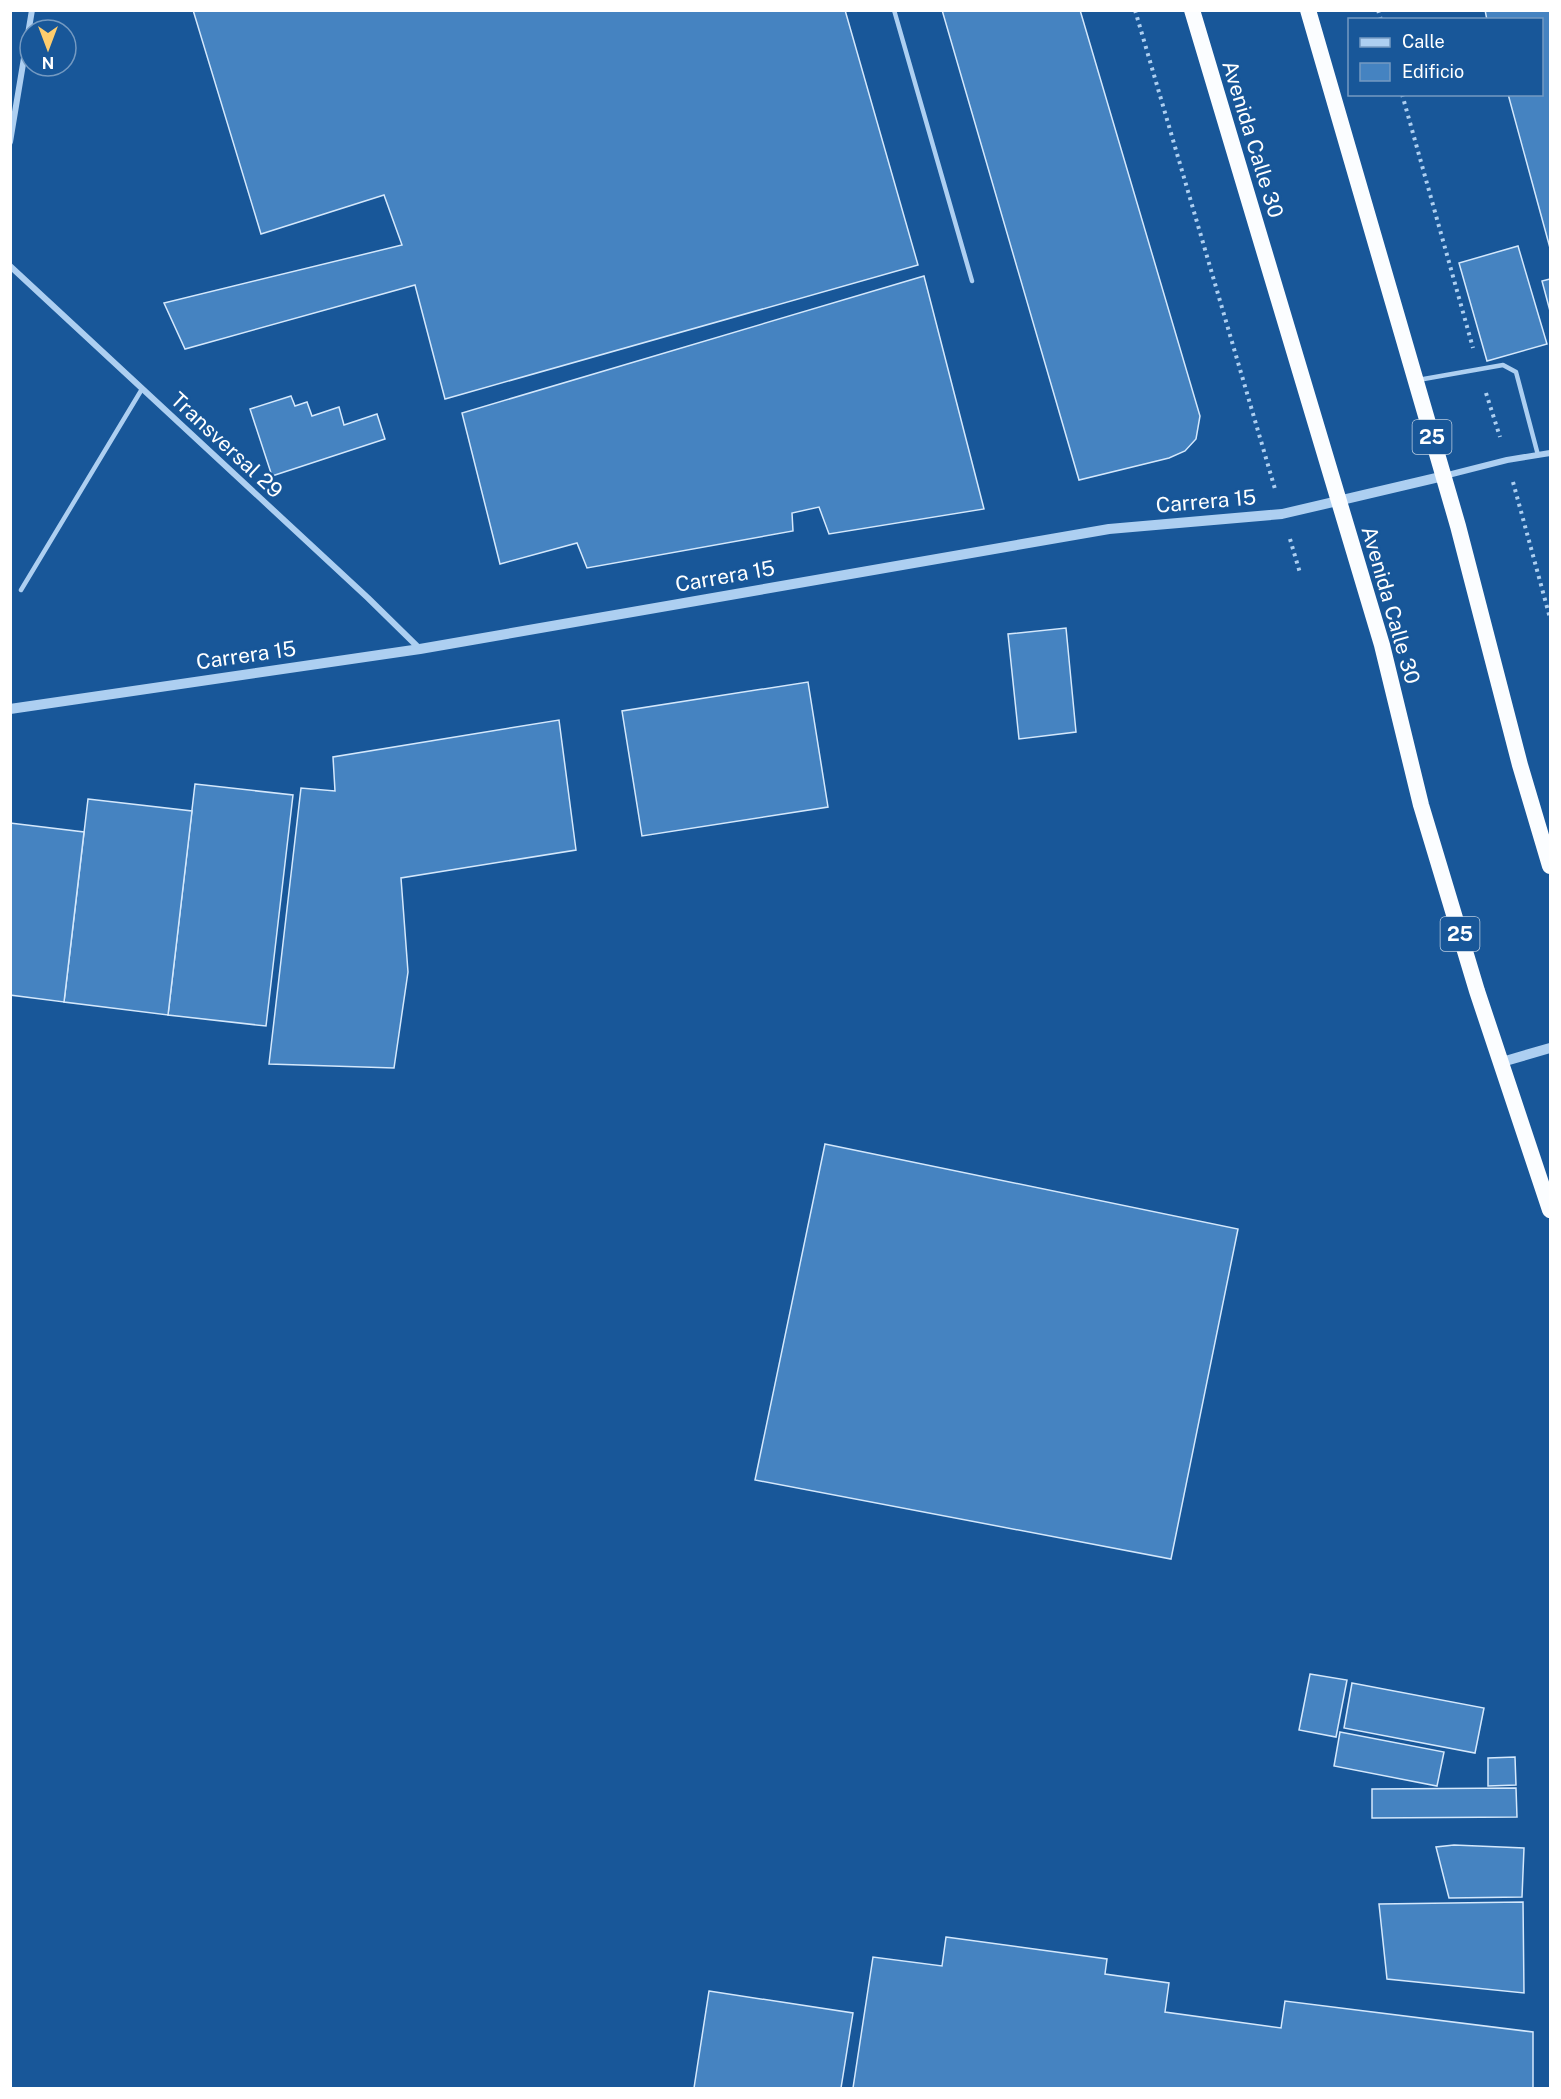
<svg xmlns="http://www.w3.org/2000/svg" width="1561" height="2099" viewBox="0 0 1561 2099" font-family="'Public Sans',sans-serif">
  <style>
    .building { fill: #4583c1; stroke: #d4e8fc; stroke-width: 1.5 }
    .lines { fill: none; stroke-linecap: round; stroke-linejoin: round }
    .path { stroke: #adcff1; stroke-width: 4; stroke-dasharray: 3 4.5; stroke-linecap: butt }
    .service { stroke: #adcff1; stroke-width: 4.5 }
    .minor { stroke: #adcff1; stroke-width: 6 }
    .tertiary { stroke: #adcff1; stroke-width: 10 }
    .trunk { stroke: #fbfdff; stroke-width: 16 }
    .labels { text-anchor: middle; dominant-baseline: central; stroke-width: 5; stroke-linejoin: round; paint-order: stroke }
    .shield { fill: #185799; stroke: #bacde0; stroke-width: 1.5 }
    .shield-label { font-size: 20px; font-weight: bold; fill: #fff }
    .street-label { font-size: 21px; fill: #fff; stroke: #185799 }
  </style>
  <rect width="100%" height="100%" fill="#185799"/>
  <g class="building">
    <polygon points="193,10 845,10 918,265 445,399 415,285 185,349 164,303 402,245 384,195 261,234"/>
    <polygon points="942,10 1080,10 1200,416 1196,439 1185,451 1169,458 1079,480"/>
    <polygon points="1485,10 1550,10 1550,248 1508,94 1542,94 1542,20 1487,20"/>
    <polygon points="1518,246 1547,344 1487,361 1459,263"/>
    <polygon points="924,276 984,509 829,534 819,507 792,513 793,531 587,568 577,543 500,564 462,413"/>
    <polygon points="1550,279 1550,311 1542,281"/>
    <polygon points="291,396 295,406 307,402 312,416 339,407 344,425 377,414 385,439 272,476 250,409"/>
    <polygon points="1066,628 1076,732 1019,739 1008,634"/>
    <polygon points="808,682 828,807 642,836 622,711"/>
    <polygon points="559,720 576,850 401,878 408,972 394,1068 269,1064 301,788 335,791 333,757"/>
    <polygon points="195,784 293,795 266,1026 168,1015"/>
    <polygon points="88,799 192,811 168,1015 64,1002"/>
    <polygon points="10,823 84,832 64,1002 10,995"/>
    <polygon points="825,1144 1238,1229 1171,1559 755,1480"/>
    <polygon points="1310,1674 1347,1680 1336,1737 1299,1730"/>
    <polygon points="1352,1683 1484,1708 1475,1753 1344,1728"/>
    <polygon points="1340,1732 1444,1752 1437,1786 1334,1766"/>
    <polygon points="1515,1757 1516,1785 1488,1786 1488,1758"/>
    <polygon points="1516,1788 1517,1817 1372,1818 1372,1789"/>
    <polygon points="1454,1845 1524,1848 1522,1897 1449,1898 1436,1847"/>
    <polygon points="1523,1902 1524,1993 1387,1979 1379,1904"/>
    <polygon points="946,1937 1107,1959 1105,1974 1169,1983 1165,2012 1281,2028 1285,2001 1533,2032 1533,2088 853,2088 873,1957 942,1966"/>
    <polygon points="709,1991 853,2013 841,2088 694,2088"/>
  </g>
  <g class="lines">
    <g class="path">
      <polyline points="1135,10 1275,489"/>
      <polyline points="1378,10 1381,20"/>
      <polyline points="1402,94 1473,348"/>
      <polyline points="1486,393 1500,437"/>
      <polyline points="1513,482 1550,618"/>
      <polyline points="1290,539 1300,573"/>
    </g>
    <g class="service">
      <polyline points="894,10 972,281"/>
      <polyline points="1418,380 1503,365 1516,372 1538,455"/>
      <polyline points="21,590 142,389"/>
    </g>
    <g class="minor">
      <polyline points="10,142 32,10"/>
      <polyline points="10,266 368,598 420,649"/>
      <polyline points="1444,476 1507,460 1550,453"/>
    </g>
    <g class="tertiary">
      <polyline points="10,709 420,649 1109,529 1282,514 1444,476"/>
      <polyline points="1502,1062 1550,1048"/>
    </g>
    <g class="trunk">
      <polyline points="1192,10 1382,645 1421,805 1477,991 1550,1210"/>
      <polyline points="1308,10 1458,526 1520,765 1550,866"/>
    </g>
  </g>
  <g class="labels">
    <g class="shield">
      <rect x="1412.5" y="420" width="39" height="34" rx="4.5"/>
      <rect x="1440.5" y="917" width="39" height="34" rx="4.5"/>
    </g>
    <g class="shield-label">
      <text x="1432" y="437">25</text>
      <text x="1460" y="934">25</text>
    </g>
    <g class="street-label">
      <text transform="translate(1253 139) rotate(73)">Avenida Calle 30</text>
      <text transform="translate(227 445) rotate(43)">Transversal 29</text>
      <text transform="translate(1206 501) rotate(-5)">Carrera 15</text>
      <text transform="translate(725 576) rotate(-10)">Carrera 15</text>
      <text transform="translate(1391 605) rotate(74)">Avenida Calle 30</text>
      <text transform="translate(246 655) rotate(-8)">Carrera 15</text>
    </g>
  </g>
  <rect width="1561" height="2099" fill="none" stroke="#ffffff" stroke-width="24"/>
  <rect x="1348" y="18" width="195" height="78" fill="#185799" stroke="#749ac2" stroke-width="1.5"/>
  <rect x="1360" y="38" width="30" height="9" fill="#adcff1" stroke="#749ac2" stroke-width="1.5"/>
  <text x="1402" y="48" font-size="18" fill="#ffffff">Calle</text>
  <rect x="1360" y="63" width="30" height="18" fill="#4583c1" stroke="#749ac2" stroke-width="1.5"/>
  <text x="1402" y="78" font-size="18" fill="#ffffff">Edificio</text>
  <g transform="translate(48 48) rotate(180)"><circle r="28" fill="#185799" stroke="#749ac2" stroke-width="1.5"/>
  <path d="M0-4.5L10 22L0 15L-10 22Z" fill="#ffcd6d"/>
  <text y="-9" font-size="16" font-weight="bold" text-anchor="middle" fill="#ffffff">N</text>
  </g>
</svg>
